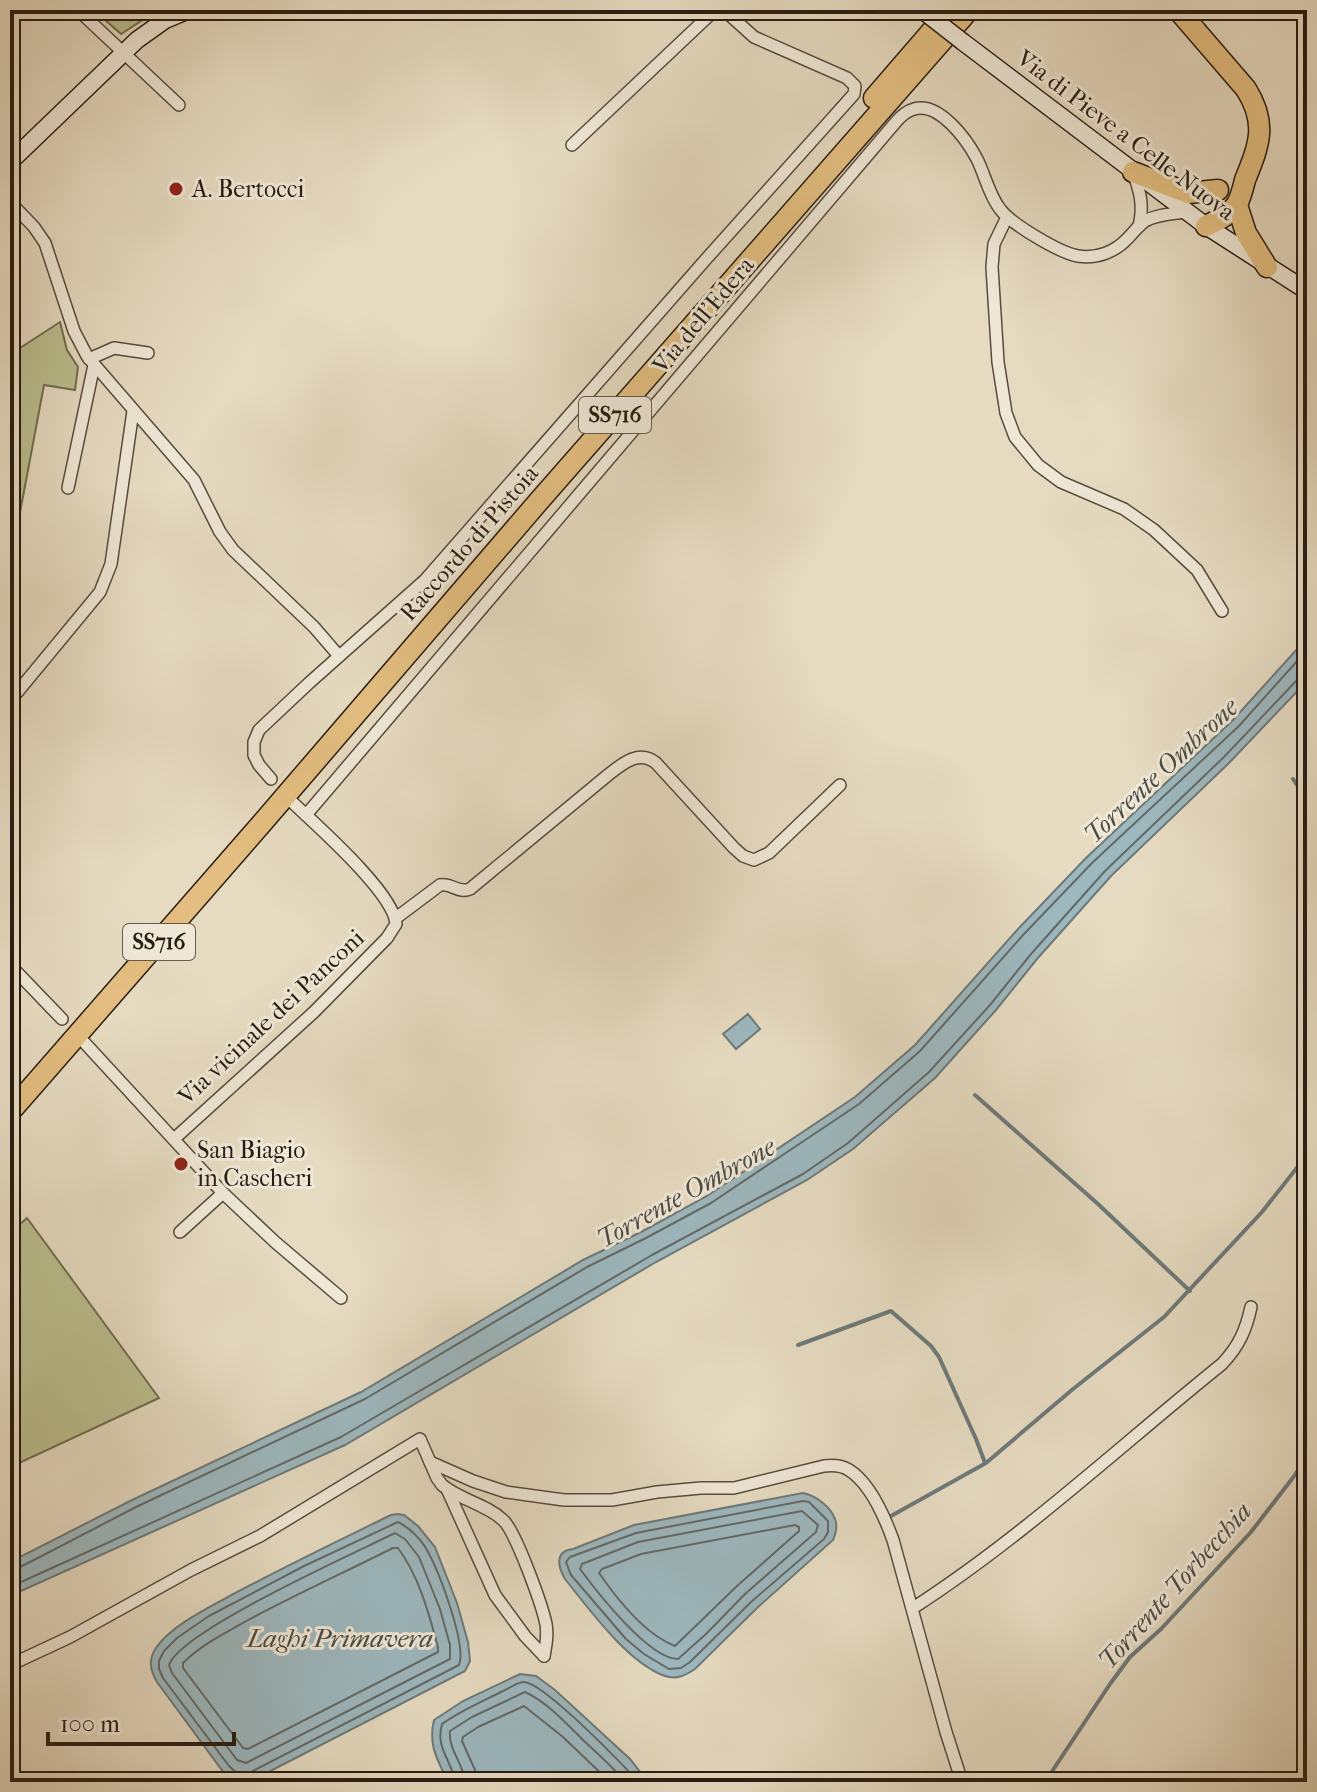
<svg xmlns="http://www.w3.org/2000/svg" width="1317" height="1792" viewBox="0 0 1317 1792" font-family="'IM FELL French Canon',serif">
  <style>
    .green { fill: #bbbe8e; stroke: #726e50; stroke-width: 2 }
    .water { fill: #9db8bf; stroke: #6e7a7a; stroke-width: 2 }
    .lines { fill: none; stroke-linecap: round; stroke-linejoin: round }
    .shore { stroke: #626a68; stroke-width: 2 }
    .stream { stroke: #6e7a7a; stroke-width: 4 }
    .street-casing { stroke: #584c3e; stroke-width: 14 }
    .secondary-casing { stroke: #281d12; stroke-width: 19 }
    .highway-casing { stroke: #281d12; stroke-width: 23 }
    .street { stroke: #efe8d7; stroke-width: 11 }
    .secondary { stroke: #efe8d7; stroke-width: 16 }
    .highway { stroke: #e3be80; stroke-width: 20 }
    .secondary-bridge-casing { stroke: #281d12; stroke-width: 19; stroke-linecap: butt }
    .secondary-bridge { stroke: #efe8d7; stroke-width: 16 }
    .poi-dot { fill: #8f2418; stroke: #efe8d7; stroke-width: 3 }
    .labels { text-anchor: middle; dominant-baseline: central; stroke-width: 6; stroke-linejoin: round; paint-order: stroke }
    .shield { fill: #efe8d7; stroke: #645a4d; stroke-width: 2 }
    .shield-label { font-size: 22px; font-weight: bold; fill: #281d12 }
    .street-label { font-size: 24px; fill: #281d12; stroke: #efe8d7 }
    .poi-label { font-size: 24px; fill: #281d12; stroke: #efe8d7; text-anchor: start }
    .water-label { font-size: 26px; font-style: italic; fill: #4b4c46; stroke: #efe8d7 }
  </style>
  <rect width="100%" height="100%" fill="#e6dbc1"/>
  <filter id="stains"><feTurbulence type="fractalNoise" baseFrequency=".0025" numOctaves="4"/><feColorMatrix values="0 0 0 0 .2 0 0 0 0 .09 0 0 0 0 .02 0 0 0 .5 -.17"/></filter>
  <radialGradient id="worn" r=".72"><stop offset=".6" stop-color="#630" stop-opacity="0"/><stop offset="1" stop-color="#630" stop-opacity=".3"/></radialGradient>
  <g class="green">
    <polygon points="115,10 158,10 121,34 105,20"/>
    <polygon points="60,322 67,350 78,367 75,390 44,385 19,518 10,517 10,338 20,348"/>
    <polygon points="27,1218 159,1398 17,1464 10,1454 10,1233"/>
  </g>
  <g class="water">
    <polygon points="1307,638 1307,681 1229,763 1111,876 1037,959 996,1010 935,1078 853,1149 807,1180 656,1262 345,1445 10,1596 10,1562 132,1500 361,1392 583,1260 643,1231 707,1196 855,1097 915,1045 1018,929 1087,857 1233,720"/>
    <polygon points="748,1014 760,1029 736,1049 723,1034"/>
    <path d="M 803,1493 C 815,1495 831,1507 835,1519 C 838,1526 836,1533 833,1540 L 757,1608 L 695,1669 C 686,1675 677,1680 665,1676 C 628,1663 589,1609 565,1579 C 558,1567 554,1551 573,1549 L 634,1525 Z"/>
    <path d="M 398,1514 L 404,1515 L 418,1526 L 435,1547 L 457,1603 L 468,1642 L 470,1661 L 465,1671 L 251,1781 L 238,1782 L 224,1773 L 157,1682 C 150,1670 148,1660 156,1648 C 170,1627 204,1610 226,1598 C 280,1569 336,1542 391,1515 Z"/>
    <path d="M 520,1674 L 536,1676 L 555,1690 L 630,1759 L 648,1782 L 448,1782 C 437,1759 428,1745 434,1720 L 463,1701 Z"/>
  </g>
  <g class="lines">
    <g class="shore">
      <polygon points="803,1501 809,1502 828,1521 828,1532 824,1539 751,1602 690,1662 681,1668 669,1669 644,1654 626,1639 571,1575 566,1562 570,1557 636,1533"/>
      <path d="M 802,1511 L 818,1525 L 816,1532 L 745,1594 L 706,1634 L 678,1659 C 649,1659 597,1592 580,1569 L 582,1564 L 638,1542 Z"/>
      <path d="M 398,1522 C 410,1528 422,1540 428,1552 C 439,1572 467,1645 459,1665 L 253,1771 L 246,1778 L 242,1778 L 229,1766 L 163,1678 L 159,1669 L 159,1661 L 164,1651 L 177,1638 L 209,1616 L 304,1566 Z"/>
      <path d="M 795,1525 L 799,1527 L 799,1531 L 737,1586 L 675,1646 C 646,1635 617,1599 599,1573 L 602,1569 L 641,1554 Z"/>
      <path d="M 395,1533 L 405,1539 L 419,1557 L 440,1609 L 450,1645 L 450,1659 L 246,1763 L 237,1760 L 172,1673 L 169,1665 C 180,1631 355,1553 395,1533 Z"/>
      <path d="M 393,1548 L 398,1548 C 419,1576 429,1614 438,1647 L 438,1652 L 248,1749 L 243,1748 L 183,1668 L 183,1663 C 202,1644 227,1632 250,1619 C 297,1594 345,1572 393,1548 Z"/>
      <polyline points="10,1569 16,1569 34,1560 136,1507 365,1399 587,1267 646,1238 711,1203 859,1104 920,1051 1024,934 1092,863 1239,726 1307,650"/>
      <polyline points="10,1587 341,1437 652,1255 803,1174 848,1143 929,1072 990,1005 1031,954 1105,871 1224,757 1298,679 1307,676"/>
      <path d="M 455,1782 C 452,1760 435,1749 442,1724 C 460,1711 481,1702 501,1692 C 508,1689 516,1683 523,1682 C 541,1680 624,1765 638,1782"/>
      <path d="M 465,1782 C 464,1764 448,1750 450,1731 L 472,1717 L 525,1692 C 547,1702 567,1724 584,1741 C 598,1754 613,1767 625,1782"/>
      <polyline points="477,1782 475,1770 462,1741 463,1737 478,1727 524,1706 563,1737 610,1782"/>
    </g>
    <g class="stream">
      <polyline points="1293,779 1307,799"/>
      <polyline points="975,1095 1098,1204 1190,1291"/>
      <polyline points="798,1345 891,1311 931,1346 939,1357 976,1439 985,1463"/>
      <polyline points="891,1516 986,1463 1073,1389 1164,1317 1262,1212 1307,1155"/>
      <polyline points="1045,1782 1110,1684 1130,1657 1161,1629 1251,1532 1295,1475 1307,1455"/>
    </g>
    <defs>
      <g id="street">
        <polyline points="78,10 179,105"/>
        <polyline points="572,145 715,10"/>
        <path d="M 1133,172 C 1140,191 1144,206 1139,226"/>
        <polyline points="10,202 34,227 45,243 74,331 87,356 194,480 220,532 233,550 314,627 339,656"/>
        <polyline points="1007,217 994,244 992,267 998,362 1006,413 1015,437 1038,465 1061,482 1124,509 1154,530 1197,570 1222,611"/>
        <polyline points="89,359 114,348 148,353"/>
        <polyline points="68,488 94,365"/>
        <polyline points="10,701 100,592 111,564 133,411"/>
        <polyline points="271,779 259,765 254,755 254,742 259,730 309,683 425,580 707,258 854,94 855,86 847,78 754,37 724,10"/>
        <path d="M 306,815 L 895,123 C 900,117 906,111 914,109 C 939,101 967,140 977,159 C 985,175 989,195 1000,209 C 1011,224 1060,253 1078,256 C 1097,259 1115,252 1128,238 C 1134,232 1138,226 1145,221 C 1158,214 1173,214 1187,212"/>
        <path d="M 396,918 L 440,885 C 452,883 459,894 470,889 L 608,775 C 622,764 639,749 656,763 L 734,848 L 743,856 L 754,860 L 769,853 L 840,785"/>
        <polyline points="10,965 62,1019"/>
        <polyline points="83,1041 223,1193 275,1242 341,1298"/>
        <path d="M 174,1139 L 314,1012 L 387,938 L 396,924 C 394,893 315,824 291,801"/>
        <polyline points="180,1232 223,1193"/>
        <path d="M 430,1462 L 473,1481 L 506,1492 L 564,1500 L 612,1500 L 657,1492 L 701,1488 L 734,1488 L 824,1466 C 833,1465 841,1465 849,1470 C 870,1483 885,1518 893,1540 L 946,1732 L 962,1782"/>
        <polyline points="447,1489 495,1595 525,1636 544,1656"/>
        <path d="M 913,1608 C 1023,1537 1120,1446 1222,1364 C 1239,1346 1246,1330 1251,1307"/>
        <path d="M 10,1665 L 70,1637 L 191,1570 L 260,1536 L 420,1439 L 437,1478 L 442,1485 C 460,1500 486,1504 503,1520 C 516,1532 542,1605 546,1624 C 548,1635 546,1645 544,1656"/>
      </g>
      <g id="secondary">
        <polyline points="963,42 1206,226 1307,291"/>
        <polyline points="10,162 137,40 165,20 189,10"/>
      </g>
      <g id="highway">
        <path d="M 1178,10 L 1246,89 C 1268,124 1259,145 1245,180 C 1243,188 1241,197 1237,204 C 1230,215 1216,221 1206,226"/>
        <polyline points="874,98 950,10"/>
        <polyline points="1133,172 1188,193 1218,190"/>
        <polyline points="1237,205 1246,233 1267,267"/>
        <polyline points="10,1112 263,822 539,501 969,10"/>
      </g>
    </defs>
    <use href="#street" class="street-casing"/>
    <use href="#secondary" class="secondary-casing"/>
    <use href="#highway" class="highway-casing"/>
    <use href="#street" class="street"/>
    <use href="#secondary" class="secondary"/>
    <use href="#highway" class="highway"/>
    <defs>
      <polyline id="secondary-bridge" points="922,10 963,42"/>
    </defs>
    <use href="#secondary-bridge" class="secondary-bridge-casing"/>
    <use href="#secondary-bridge" class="secondary-bridge"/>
  </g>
  <g class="poi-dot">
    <circle cx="176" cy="189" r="8"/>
    <circle cx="181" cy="1164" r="8"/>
  </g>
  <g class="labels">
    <g class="shield">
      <rect x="579" y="397" width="72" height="36" rx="6"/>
      <rect x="123" y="924" width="72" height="36" rx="6"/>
    </g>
    <g class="shield-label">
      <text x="615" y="415">SS716</text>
      <text x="159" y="942">SS716</text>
    </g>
    <g class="street-label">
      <text transform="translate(1126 135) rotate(37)">Via di Pieve a Celle Nuova</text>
      <text transform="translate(703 315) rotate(-50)">Via dell'Edera</text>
      <text transform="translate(469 543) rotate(-49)">Raccordo di Pistoia</text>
      <text transform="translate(271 1017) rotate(-43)">Via vicinale dei Panconi</text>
    </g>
    <g class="poi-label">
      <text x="192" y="189">A. Bertocci</text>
      <text x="197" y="1150">San Biagio<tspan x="197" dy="28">in Cascheri</tspan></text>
    </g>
    <g class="water-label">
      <text transform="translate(1161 771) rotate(-43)">Torrente Ombrone</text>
      <text transform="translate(686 1193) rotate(-29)">Torrente Ombrone</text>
      <text transform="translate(1175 1586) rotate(-48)">Torrente Torbecchia</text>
      <text x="340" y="1638">Laghi Primavera</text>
    </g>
  </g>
  <rect width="1317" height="1792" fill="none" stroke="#e6dbc1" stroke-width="40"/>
  <rect x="12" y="12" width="1293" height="1768" fill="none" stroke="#281d12" stroke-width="4"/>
  <rect x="20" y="20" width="1277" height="1752" fill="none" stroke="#281d12" stroke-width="2"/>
  <path d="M48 1732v12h186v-12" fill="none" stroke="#281d12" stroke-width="4"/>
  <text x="60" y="1732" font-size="24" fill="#281d12" stroke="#efe8d7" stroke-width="6" paint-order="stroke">100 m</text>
  <rect width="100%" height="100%" filter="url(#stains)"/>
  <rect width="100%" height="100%" fill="url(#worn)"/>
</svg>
